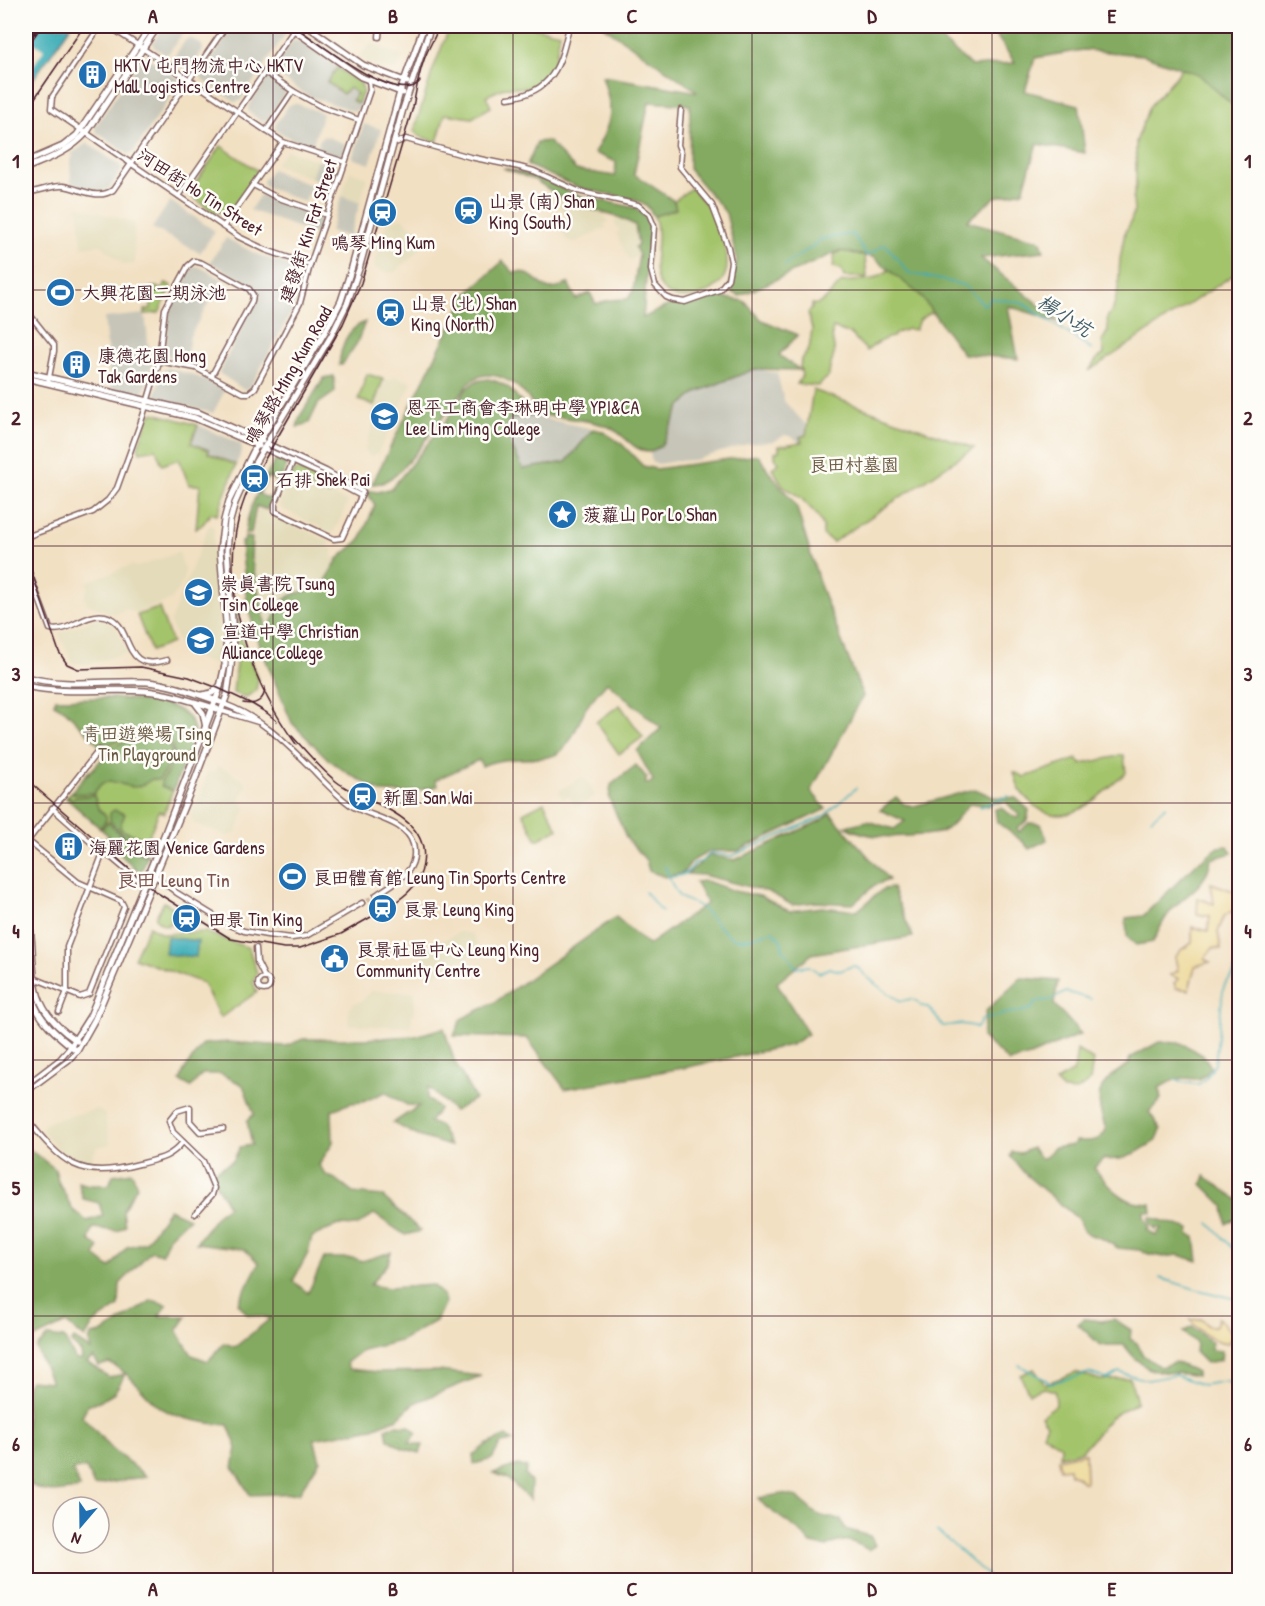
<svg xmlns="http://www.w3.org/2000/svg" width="1265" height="1606" viewBox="0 0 1265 1606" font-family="'Patrick Hand','LXGW WenKai TC',sans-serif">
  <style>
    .built { fill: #e3dbba }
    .industrial { fill: #c6c5b8 }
    .green { fill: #a4c46c; stroke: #77724c; stroke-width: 1.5 }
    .forest { fill: #83aa60; stroke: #666446; stroke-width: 1.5 }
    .sand { fill: #eeda9e; stroke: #9c7c64; stroke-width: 1.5 }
    .water { fill: #3bacb6; stroke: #426670; stroke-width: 1.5 }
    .pier { fill: #f2e0c3 }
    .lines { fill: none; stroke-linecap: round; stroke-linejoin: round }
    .stream { stroke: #3bacb6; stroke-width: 1.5 }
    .minor-tunnel { stroke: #d0b9a5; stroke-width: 4; stroke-dasharray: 4 2; stroke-linecap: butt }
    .minor-casing { stroke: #856360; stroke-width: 7 }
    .major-casing { stroke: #856360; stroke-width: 8 }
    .minor { stroke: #fff; stroke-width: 4 }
    .major { stroke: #fff; stroke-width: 5 }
    .tram { stroke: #4a1f2b; stroke-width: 1.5 }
    .rail-casing { stroke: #4a1f2b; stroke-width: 4 }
    .rail { stroke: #fdfcf7; stroke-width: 1.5; stroke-dasharray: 4.5; stroke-linecap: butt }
    .grid { fill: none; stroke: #4a1f2b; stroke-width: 1.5; stroke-opacity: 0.55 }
    .labels { text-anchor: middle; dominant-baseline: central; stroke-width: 5; stroke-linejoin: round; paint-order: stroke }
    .poi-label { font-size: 18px; fill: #4a1f2b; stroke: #fdfcf7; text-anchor: start }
    .street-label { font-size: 18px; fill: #4a1f2b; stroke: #fdfcf7 }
    .park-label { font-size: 18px; fill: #6a5942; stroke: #fdfcf7 }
    .water-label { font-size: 20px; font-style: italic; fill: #435e6a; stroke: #fdfcf7 }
    .neighbourhood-label { font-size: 20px; fill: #7d534e; stroke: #fdfcf7 }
    .neatline { fill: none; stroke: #4a1f2b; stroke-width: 2 }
    .grid-label { font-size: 20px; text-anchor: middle; font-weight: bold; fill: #4a1f2b }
  </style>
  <rect width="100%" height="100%" fill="#fdfcf7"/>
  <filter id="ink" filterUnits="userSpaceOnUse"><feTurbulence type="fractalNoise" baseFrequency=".0167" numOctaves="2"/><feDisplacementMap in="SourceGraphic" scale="12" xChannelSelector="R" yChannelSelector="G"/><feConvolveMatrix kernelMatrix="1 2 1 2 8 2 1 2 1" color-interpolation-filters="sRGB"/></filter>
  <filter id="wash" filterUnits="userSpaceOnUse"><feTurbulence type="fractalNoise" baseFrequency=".008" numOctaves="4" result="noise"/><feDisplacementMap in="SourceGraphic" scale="24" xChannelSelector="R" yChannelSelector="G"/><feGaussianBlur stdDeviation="1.35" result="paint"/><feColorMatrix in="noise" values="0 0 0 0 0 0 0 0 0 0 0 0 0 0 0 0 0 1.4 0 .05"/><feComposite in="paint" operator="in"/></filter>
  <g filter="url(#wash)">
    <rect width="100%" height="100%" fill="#f2e0c3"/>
    <g class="built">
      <polygon points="371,42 403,57 397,69 393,71 370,64 360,56"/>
      <polygon points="287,150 317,160 311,178 275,164"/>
      <polygon points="350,171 367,177 360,203 342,196"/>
      <polygon points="563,199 574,203 581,200 584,207 601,213 608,222 604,224 606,228 573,243 566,239 558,223 570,217 568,214 565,215 558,202"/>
      <polygon points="78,206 134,223 135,264 124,265 101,245 82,247"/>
      <polygon points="401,218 418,231 423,247 395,272 390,273 376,269 374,267 386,227 391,222"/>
      <polygon points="621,218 636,227 638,245 635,247 639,255 629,260 616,233 620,231 614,222"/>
      <polygon points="393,376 412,382 378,453 371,457 364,450 374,421 371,414 384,378 391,380"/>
      <polygon points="291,478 348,502 333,533 280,508 279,503"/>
      <polygon points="258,509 331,542 328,547 334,550 331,556 338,559 326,581 309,590 294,594 282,603 266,633 251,550 254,549 254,530"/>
      <polygon points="209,525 214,527 212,568 213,575 215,576 221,631 218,664 205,662 188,654 182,644 179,645 170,622"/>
      <polygon points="179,552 185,572 183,581 171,600 136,613 127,609 113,614 87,604 84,597 88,587 86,582 132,565 137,567"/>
      <polygon points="100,619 112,624 117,629 128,653 88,664 73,663 59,633 93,620"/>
      <polygon points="217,766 233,772 232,774 242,779 247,784 240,801 246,808 236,833 228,836 195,824 190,815 203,789 207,773 211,771 215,773"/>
      <polygon points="582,777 584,780 586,779 595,796 578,807 577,804 574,805 569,796 563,799 558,791"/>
      <polygon points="460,932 472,934 479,948 477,952 434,975 421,952"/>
      <polygon points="371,991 415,992 414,1014 412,1014 411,1027 348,1025 349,1009 353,1004 363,1000"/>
      <polygon points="98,1109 105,1114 110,1144 97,1147 88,1166 69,1160 41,1130 45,1124 53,1120"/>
    </g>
    <g class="industrial">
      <polygon points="164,26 184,26 187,27 168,54 165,55 154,47 153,42"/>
      <polygon points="234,26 281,26 285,28 286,33 240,101 235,102 202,79 201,75"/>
      <polygon points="191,38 202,45 203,50 191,68 186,68 175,61 174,57 186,39"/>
      <polygon points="293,40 298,40 362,83 364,90 359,109 354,111 308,96 275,73 274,68"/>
      <polygon points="147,57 179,79 180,83 133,153 128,154 96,132 95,127 142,58"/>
      <polygon points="268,76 288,89 267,120 261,121 249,112 248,107"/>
      <polygon points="295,103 323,113 312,147 294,140 276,130 275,125 289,105"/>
      <polygon points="364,124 381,129 370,164 352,158"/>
      <polygon points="325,136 346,144 344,154 338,157 319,150 317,147 320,139"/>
      <polygon points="87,143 120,165 122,170 109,189 103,191 71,184 70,162 73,156 71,154"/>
      <polygon points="317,160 337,167 339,171 335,183 331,185 311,178"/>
      <polygon points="272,169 286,176 311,185 305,202 264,186 263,181"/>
      <polygon points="260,195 321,218 322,221 318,235 250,210"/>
      <polygon points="342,196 360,203 349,237 330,231"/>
      <polygon points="170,201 215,231 200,253 152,228"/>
      <polygon points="226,238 256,254 300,269 303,275 292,311 252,384 247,389 243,389 219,373 257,297 255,289 251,285 210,262"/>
      <polygon points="198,266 222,279 190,336 186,360 169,357 165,351 169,310 192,268"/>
      <polygon points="145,314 150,360 154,360 144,391 138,394 111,388 104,318"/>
      <polygon points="168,368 194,375 225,390 213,413 158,399 155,394 163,371"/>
      <polygon points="755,369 777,373 784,401 807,426 805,441 799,442 793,437 785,435 775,441 747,444 694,460 676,461 659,464 652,463 650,452 661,446 681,406 697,392"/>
      <polygon points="533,416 593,429 566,462 523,469 505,433 509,419"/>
      <polygon points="198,425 241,444 242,451 236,465 208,453 191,443"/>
    </g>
    <g class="green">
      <polygon points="450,26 527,26 560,33 554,64 532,88 506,87 486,96 491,107 472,118 445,114 437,142 419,136 414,131 432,72"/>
      <polygon points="1239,26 1239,271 1089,371 1096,360 1104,354 1102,341 1108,331 1107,317 1113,310 1118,289 1120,259 1125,232 1130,224 1134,211 1133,199 1136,186 1136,142 1149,107 1178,74 1182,64"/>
      <polygon points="337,68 361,84 363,91 358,104 352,100 357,94 349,88 343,94 327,82"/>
      <polygon points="221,146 258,171 231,210 215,213 191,196 190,191"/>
      <path d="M 691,188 C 697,195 705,201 710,209 C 719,222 732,260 725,275 C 716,297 672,308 659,284 C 649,265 663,238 654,216 L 676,209 L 674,201 Z"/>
      <polygon points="858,246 865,257 867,277 844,277 841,269 833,267 835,254"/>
      <path d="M 897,266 L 940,310 C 928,313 916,318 916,330 L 908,329 L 896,333 L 893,337 C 884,338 873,345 867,351 L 851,334 L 833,328 C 830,338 835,343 834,352 C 834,359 829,366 829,376 L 818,386 L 797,384 L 802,376 L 800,366 L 802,359 L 809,349 L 812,329 L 808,313 L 812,308 L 812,304 C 824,307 832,290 842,282 L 873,279 Z"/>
      <polygon points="166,283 172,286 159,313 145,314 145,310 151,309 150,288 156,287 162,290"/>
      <polygon points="367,374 383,379 374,405 358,400"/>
      <polygon points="813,390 974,448 833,542 823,535 823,526 817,515 800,497 783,486 772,468 779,463 775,458 775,452 779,451 779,446 802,442 800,437 806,435"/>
      <polygon points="154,413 198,425 191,443 209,450 208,453 236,465 217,515 211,513 203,524 196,529 200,485 189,485 179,459 162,465 156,449 140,452 138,447 149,416"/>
      <polygon points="298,470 333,487 329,495 291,478 294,471"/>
      <polygon points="159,608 172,643 151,651 137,615"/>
      <polygon points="236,608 242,641 258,679 256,691 246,697 233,693 237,653 234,609"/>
      <path d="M 109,698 C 134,700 195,698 194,735 L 164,813 L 159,811 L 143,851 L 148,854 L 141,873 L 105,841 L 109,836 L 66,798 L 89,771 L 91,772 L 107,753 L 65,710 L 54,704 L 56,699 Z"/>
      <polygon points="620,705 643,737 619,754 596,722"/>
      <path d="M 1124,755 L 1126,773 C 1101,793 1069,833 1035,806 C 1020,793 1019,791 1014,772 L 1025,777 L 1077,759 L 1081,764 Z"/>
      <polygon points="544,802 558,829 537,840 523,813"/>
      <polygon points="164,902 200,923 173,925 172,922 168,923 168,926 162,924 156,919 156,916"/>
      <polygon points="149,926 162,934 205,932 249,948 257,973 253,982 257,992 220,1018 203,983 134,958"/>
      <polygon points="1077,1050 1093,1060 1090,1081 1077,1091 1063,1090 1055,1082 1074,1071"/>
      <polygon points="1034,1369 1045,1384 1076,1372 1100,1380 1130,1378 1137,1402 1111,1417 1082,1451 1060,1456 1061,1446 1043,1434 1047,1424 1041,1416 1056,1405 1055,1391 1044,1388 1029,1393 1020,1375"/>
    </g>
    <g class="forest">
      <path d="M 603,26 L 926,26 L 928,29 L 972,66 L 1015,63 L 990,26 L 1239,26 L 1239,111 L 1198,74 L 1143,55 L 1083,50 L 1035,58 L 1025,91 L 1079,105 L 1085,153 L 1037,144 L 1023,191 L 995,197 L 967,221 L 1041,241 L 1044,251 L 981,258 L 1060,322 L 1008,306 L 1018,359 L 963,354 L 920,295 L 873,257 L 839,251 L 740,296 L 728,290 L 737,260 L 726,213 L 689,169 L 690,105 L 649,102 L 634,174 L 674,201 L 676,209 L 654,216 L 647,206 L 636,200 L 580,188 L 527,165 L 537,142 L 548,141 L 576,170 L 615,176 L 616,162 L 594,153 C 613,120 614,112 602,76 L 698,92 Z"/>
      <path d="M 503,168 L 533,175 L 577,195 L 636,208 L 647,219 L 650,230 L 643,318 L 671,304 L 720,297 L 744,301 L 762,320 L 798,335 L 779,355 L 800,370 L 755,369 L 697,392 L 681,406 L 661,446 L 650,452 C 633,451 625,435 611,428 C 596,420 561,418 543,415 C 534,410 531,400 524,393 C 510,378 486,367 469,383 L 414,455 L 396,475 L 382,483 L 372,484 L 466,295 L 503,261 L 514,273 C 528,268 537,283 549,289 L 558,288 L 568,283 L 576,299 L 590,293 L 596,304 L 609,300 L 628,299 L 633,291 L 639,255 L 635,247 L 638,245 L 635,225 L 621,218 L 584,207 L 581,200 L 574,203 L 563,199 L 535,180 Z"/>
      <path d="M 365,322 L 357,343 L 342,365 L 339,365 C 341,347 346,329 365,322 Z"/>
      <polygon points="334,376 335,392 318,404 309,423 297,427 300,416 324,378"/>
      <path d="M 488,379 C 515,385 515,398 533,416 L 509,419 L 505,433 L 523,469 L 566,462 L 593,429 L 602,431 L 621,443 L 643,466 L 656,469 L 758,455 L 770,473 L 796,505 L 820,585 L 863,696 L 811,791 L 826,809 L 738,851 L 710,851 L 692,861 L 683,873 L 665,877 L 649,871 L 646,860 L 627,839 L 609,798 L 611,785 L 636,765 L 647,778 L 645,783 L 649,784 L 653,780 L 637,751 L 661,728 L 607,682 C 600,690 592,699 586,708 C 578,723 570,751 552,756 C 528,762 505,755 482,766 L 479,760 L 435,780 L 438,786 L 406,793 L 381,792 L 346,772 L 328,759 L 292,723 L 258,641 L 249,611 L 253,611 L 252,603 L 247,603 L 241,542 L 244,542 L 245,537 L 252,538 L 251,558 L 267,632 L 279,607 L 285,599 L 294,594 L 309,590 L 326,581 L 338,559 L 360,540 L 375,505 L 365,490 L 378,492 L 392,488 L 446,421 L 467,388 L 476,381 Z"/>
      <path d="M 278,460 L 285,464 L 286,468 L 279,482 L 268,477 L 259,494 L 269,499 L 275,486 L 277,487 L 267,510 L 256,506 L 251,534 L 245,534 C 248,506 261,485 275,461 Z"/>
      <path d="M 109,698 C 134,700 195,698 194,735 L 173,791 L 161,786 L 161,782 C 201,726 136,727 102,748 L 65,710 L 54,704 L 56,699 Z"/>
      <path d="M 156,738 L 166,741 L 172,751 L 169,764 L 159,780 L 152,779 C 133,793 130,785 110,781 L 101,784 L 94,793 L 75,794 L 71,792 L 107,754 L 104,750 L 126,741 Z"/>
      <path d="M 975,789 L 993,797 L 1016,798 L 1029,810 L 1027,821 L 1017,828 L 1019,832 L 1029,823 L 1041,824 L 1047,840 L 1029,849 L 1023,842 L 997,822 L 995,809 L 1001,808 L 1016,818 L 1020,816 L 1006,802 L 993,803 L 988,806 L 971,803 C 960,811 955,826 941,832 C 936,834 928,834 923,835 C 896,837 869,840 845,826 L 867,821 L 894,829 L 905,821 L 880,810 L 896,797 L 904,804 L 914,806 Z"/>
      <polygon points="68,795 72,799 75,797 94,795 98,808 106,816 106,820 100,828 66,798"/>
      <polygon points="114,810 125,814 120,826 122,830 147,840 143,851 148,855 138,850 110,821 110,813"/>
      <polygon points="830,813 889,880 875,885 853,904 815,902 792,905 769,892 703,875 687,874 710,855 735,860 824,819"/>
      <polygon points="108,822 139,853 147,856 141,873 105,841 109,836 101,829"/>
      <path d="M 1228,846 L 1232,853 L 1211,859 C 1205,891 1184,892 1167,916 C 1161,924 1158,933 1153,942 L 1136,945 L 1127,937 L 1126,918 L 1143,916 L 1196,864 L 1219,847 Z"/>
      <polygon points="706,881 734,891 760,896 789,911 822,907 857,911 883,889 892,888 913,937 812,954 777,983 808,1034 791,1045 688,1067 565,1089 527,1038 454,1036 461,1019 495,1002 616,917 648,945 707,903 695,882"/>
      <polygon points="1021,978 1058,981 1054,1004 1081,1034 1030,1056 1009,1062 982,1037 986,1011"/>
      <path d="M 444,1028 L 454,1060 L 475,1099 L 454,1111 L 428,1087 L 427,1098 L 439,1109 L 429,1122 L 440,1126 L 450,1146 L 418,1136 L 393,1123 L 419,1106 L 407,1105 L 385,1092 L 363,1102 L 351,1103 L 332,1110 L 333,1142 L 319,1165 L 326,1175 L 335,1179 L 353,1193 L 382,1196 L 421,1231 L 405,1235 L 374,1214 L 357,1226 L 338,1225 L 312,1237 L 308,1253 L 293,1281 L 308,1293 L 324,1258 L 354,1258 L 362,1261 L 391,1252 L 388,1263 L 370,1285 L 389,1288 L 432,1285 L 443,1295 L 445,1302 L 436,1321 L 400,1341 L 363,1350 L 346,1363 L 349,1369 L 379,1372 L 439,1371 L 481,1376 L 414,1403 L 398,1418 L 373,1428 L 314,1439 L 320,1460 L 299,1493 L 250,1495 L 233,1467 L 237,1448 L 228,1425 C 209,1424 178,1419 161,1408 C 142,1394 133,1374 109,1363 L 99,1366 L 93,1357 L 87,1362 L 109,1377 L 125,1374 C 113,1398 112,1396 88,1405 L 82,1416 L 112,1449 L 146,1476 L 94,1486 L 86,1468 L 73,1470 L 80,1488 C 57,1493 46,1495 26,1482 L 26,1387 L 30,1380 L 51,1382 L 36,1348 L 48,1336 L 64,1338 L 76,1360 L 82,1360 L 81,1352 L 71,1343 L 74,1339 L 91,1350 L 89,1342 L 91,1335 L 102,1333 L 152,1300 L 167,1305 L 159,1316 L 187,1316 L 177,1331 L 192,1355 L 208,1361 L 224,1343 L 235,1347 L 271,1318 L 247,1314 L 238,1303 L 259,1263 L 244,1249 L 196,1243 L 217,1215 L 228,1206 L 212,1177 L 209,1165 L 215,1171 L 233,1161 L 240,1147 L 252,1145 L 247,1121 L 254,1114 L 243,1085 L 221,1074 L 202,1074 L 191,1087 L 180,1081 L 184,1070 L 203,1044 L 227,1042 L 286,1046 L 303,1039 L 363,1039 L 415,1036 Z"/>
      <path d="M 1159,1042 L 1181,1043 L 1194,1050 L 1204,1056 L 1211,1067 C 1200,1087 1192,1075 1177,1079 C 1171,1081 1164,1085 1159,1088 L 1161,1099 L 1149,1112 L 1161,1129 L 1157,1140 C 1136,1152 1129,1162 1103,1159 L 1094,1168 C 1105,1181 1115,1194 1131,1201 C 1137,1204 1146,1203 1151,1204 L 1152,1213 L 1144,1211 L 1144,1217 L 1150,1227 L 1147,1229 L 1156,1236 L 1161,1228 L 1157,1227 L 1156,1230 L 1149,1221 L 1150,1217 L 1190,1229 L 1189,1235 L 1195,1237 L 1198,1261 L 1178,1255 L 1164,1257 L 1149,1254 L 1139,1250 L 1118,1248 L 1103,1239 L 1088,1234 L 1083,1230 L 1078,1219 L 1025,1174 L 1010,1156 L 1012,1152 L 1021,1153 L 1032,1148 L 1040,1158 L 1044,1158 L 1054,1148 L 1073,1145 L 1076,1141 C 1089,1141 1101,1143 1106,1129 C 1093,1095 1097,1083 1128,1065 L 1130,1058 Z"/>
      <polygon points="26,1147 55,1169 58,1181 73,1210 87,1221 103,1216 99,1203 83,1199 78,1182 89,1185 109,1185 113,1175 132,1172 137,1186 123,1210 125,1226 117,1231 93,1228 89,1240 99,1247 95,1256 110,1268 127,1247 146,1242 169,1209 189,1218 169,1237 162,1254 151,1251 120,1284 119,1306 93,1324 85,1338 66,1323 35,1338 29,1352 26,1353"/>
      <polygon points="1205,1176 1239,1201 1239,1220 1237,1218 1226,1224 1224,1206 1202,1184"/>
      <path d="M 1084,1319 L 1102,1321 L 1114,1319 L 1131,1330 L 1130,1339 L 1137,1343 L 1143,1355 L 1160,1367 L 1175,1362 L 1197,1372 L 1197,1376 C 1159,1368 1151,1381 1124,1345 L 1100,1345 L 1078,1324 Z"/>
      <polygon points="1192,1327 1211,1342 1211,1350 1222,1351 1221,1360 1206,1363 1195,1352 1196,1343 1183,1332"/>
      <polygon points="395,1425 409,1426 417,1433 409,1443 423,1445 420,1453 402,1448 388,1439 386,1429"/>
      <polygon points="506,1436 513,1441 501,1443 492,1459 474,1464 473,1455 486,1445"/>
      <polygon points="518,1465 527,1468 525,1474 531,1482 530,1500 507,1478 493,1473"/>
      <path d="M 781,1494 L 798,1497 C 813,1513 818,1518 841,1519 L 845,1529 L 870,1536 L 875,1545 L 869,1550 C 852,1541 845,1536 827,1547 L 811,1544 L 801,1532 L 766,1507 L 758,1498 Z"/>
    </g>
    <g class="sand">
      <polygon points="1211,883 1239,893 1239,907 1224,916 1218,932 1221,949 1213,948 1204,959 1210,962 1195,966 1189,990 1176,988 1174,983 1179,979 1170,975 1178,971 1175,957 1182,949 1192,943 1192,927 1208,931 1210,916 1197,914 1198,898 1214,904"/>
      <path d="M 1218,1318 L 1233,1334 L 1228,1343 C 1213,1342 1200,1332 1190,1320 L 1201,1319 L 1208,1326 L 1216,1326 Z"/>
      <polygon points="1085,1453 1086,1482 1082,1482 1076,1476 1070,1474 1069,1468 1060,1469 1058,1459"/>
    </g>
    <g class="water">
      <polygon points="26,26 71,26 26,89"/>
      <polygon points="167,937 198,941 196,957 165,954"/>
    </g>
    <polygon class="pier" points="26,38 44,50 30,70 33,73 26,85"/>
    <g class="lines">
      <g class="stream">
        <polyline points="785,265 812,247 821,239 853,234 867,256 885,244 909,273 964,285 984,305 991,298 1022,303 1092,349"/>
        <polyline points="980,807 1009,796"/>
        <polyline points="1151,819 1166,806"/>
        <path d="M 665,866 C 669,876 672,888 679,896 C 685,902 697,902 703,909 C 712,918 726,937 737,939 C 750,941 761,932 773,931 L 781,940 L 783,950 C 790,954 791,962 796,968 L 809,966 L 819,973 L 829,968 L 840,971 L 852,966 L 856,966 C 869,980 885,992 901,1001 L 911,999 L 917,1001 L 921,1006 L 928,1007 L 943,1026 C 954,1025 967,1022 977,1028 L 982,1019 C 995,1019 1004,1012 1016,1012"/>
        <path d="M 670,877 C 682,876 688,874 695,863 L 701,862 L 711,853 L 732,856 L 824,816 L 856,788"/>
        <polyline points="645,892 662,912"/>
        <polyline points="1019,1012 1031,1009 1037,1001 1051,1000 1066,992 1091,999"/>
        <polyline points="1175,1079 1186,1083 1199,1084 1207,1077 1215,1064 1223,990 1225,984 1233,976 1240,943"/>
        <polyline points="1209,1223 1234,1249"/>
        <polyline points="1238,1252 1240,1259"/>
        <polyline points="1160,1278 1195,1289 1240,1300"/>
        <polyline points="1019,1365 1051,1383 1089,1373 1107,1379 1119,1372 1148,1380 1175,1375 1203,1385 1226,1381 1236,1389 1240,1385"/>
        <polyline points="937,1531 993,1580"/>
      </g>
    </g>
  </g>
  <g filter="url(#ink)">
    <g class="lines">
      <polyline class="minor-tunnel" points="362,903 376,895"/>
      <defs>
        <g id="minor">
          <polyline points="100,26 52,97 51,109 239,237 266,250 310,265"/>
          <polyline points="109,26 283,142 345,162"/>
          <polyline points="379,37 380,26"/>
          <polyline points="265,72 293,91"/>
          <path d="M 508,98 C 553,93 561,64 569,26"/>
          <polyline points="266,131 293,91 322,107 359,120"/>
          <polyline points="395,143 406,139 470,157 519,167 534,171 578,191 638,205 649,214 654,226 651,270 655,285 666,297 673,300 685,302 719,290 728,279 731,262 728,247 712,205 680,167 681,153 678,145 681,110"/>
          <polyline points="253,185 276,197 327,215"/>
          <path d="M 26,192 C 38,193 50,185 63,186 C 80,188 97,201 113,190 L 226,26"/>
          <polyline points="179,196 294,30"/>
          <polyline points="223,227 283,142"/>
          <polyline points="26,310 54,345 54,351 48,383"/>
          <polyline points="159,361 196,368 243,393 249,393 255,388 300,303 310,265 370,90 369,80"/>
          <polyline points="266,443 326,471 363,492 342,538 334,539 275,511 275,504 293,461"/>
          <polyline points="263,448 316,472 361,496"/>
          <polyline points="26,537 93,512 108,500 117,488 143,416 158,366 165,309 188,266 194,261 202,263 249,289 253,295 252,301 212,375"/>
          <path d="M 26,564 L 50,629 C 68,634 85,612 105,616 C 136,624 118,674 167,660"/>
          <path d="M 224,704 C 260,717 285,742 312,769 C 324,782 337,796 352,806 C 370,817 407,821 413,844 C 420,872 395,882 376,895"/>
          <polyline points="222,711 258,722"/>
          <polyline points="52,808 103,853 113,859 139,881"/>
          <polyline points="27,840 78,882 121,901 124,907 89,994 80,997 34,978"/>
          <polyline points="26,843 99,750"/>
          <polyline points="154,875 177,893 229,925 244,931 267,935 292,938 306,936 362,903"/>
          <polyline points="256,948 257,962 265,978"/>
          <circle cx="264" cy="984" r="6"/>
          <polyline points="59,1012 67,991 67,947 103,853"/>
          <polyline points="26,1085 60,1059 71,1046"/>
          <polyline points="26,1092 69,1060 77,1051"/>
          <path d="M 26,1118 C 63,1164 79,1180 139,1164 C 159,1159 170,1158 183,1142"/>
          <polyline points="195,1214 212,1195 214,1188 203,1161 173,1132 169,1121 177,1111 190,1107 190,1121 200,1132 223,1129"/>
        </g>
        <g id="major">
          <polyline points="288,26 361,77 403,93"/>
          <polyline points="307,26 363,65 407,82"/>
          <polyline points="26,162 63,146 77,135 151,26"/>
          <path d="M 26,168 C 50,158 69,152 87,132 L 158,26"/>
          <polyline points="26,372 199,413 262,441"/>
          <polyline points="26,378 195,418 259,446"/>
          <polyline points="245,432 255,432 267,424"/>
          <path d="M 26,677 C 66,688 106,680 147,682 C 172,684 196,694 220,702"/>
          <path d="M 26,686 C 65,695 105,688 145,691 C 170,693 194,702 217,709"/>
          <polyline points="202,695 212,693 220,686"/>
          <polyline points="196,704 203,713 206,728"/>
          <path d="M 26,912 C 31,924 31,936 32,949 C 34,993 38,1015 77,1041"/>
          <path d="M 26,939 C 29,999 27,1012 77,1051 L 95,1019 L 120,960 L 193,785 L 227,695 L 231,667 L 233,635 L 227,550 L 230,521 L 235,503 L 247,476 L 331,336 L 347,304 L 359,269 L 403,109 L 431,26"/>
          <polyline points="71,1046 90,1016 165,833 219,691 225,665 227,634 220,550 224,520 229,501 253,452 325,332 341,301 352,267 400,92 424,26"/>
        </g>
      </defs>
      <use href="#minor" class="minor-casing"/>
      <use href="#major" class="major-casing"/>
      <use href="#minor" class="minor"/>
      <use href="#major" class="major"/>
      <g class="tram">
        <path d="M 294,26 C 314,39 400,109 420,81"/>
        <polyline points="26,111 84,26"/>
        <polyline points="26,556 59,652 67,664 78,669 141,667 189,677 218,688 252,704 267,713 277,721"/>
        <path d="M 243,703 C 256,706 265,700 265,687"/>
        <path d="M 292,736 C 306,751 320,769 337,782 C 367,805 431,814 423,864 C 420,884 407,895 391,905"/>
        <path d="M 296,744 C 243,671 209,563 254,478 L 343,324 L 361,283 L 413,107 C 416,91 418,76 424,60 C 428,48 435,38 439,26"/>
        <polyline points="26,779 156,892 231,939 284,948 300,948 341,934 371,917"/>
      </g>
      <defs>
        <polyline id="rail" points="26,46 40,26"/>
      </defs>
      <use href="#rail" class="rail-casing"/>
      <use href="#rail" class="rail"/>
    </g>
  </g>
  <path class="grid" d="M 273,26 L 273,1580M 513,26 L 513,1580M 752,26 L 752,1580M 992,26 L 992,1580M 26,290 L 1240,290M 26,546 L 1240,546M 26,803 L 1240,803M 26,1060 L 1240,1060M 26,1316 L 1240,1316"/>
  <defs>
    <symbol id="building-disc" viewBox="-11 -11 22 22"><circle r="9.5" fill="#1f6fb2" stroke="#fdfcf7"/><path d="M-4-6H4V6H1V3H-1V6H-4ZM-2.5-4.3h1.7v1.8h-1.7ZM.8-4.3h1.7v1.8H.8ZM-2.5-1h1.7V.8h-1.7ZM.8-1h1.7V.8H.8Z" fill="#fff"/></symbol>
    <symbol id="station-disc" viewBox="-11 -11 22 22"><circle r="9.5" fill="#1f6fb2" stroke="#fdfcf7"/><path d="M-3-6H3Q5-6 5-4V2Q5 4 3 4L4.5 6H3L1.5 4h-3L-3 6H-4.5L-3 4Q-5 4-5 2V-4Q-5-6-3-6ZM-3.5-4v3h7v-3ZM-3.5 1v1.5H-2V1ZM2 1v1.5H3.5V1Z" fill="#fff"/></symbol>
    <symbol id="stadium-disc" viewBox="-11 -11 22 22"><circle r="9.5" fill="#1f6fb2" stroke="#fdfcf7"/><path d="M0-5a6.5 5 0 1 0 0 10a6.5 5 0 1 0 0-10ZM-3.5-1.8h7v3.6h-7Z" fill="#fff"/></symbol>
    <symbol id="school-disc" viewBox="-11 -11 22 22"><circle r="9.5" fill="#1f6fb2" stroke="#fdfcf7"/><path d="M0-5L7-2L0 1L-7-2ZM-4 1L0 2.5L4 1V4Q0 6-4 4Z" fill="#fff"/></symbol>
    <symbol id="sight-disc" viewBox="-11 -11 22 22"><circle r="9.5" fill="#1f6fb2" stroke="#fdfcf7"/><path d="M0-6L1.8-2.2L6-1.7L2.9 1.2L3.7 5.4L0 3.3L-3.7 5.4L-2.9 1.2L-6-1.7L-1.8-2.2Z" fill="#fff"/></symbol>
    <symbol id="civic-disc" viewBox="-11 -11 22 22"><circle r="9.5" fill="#1f6fb2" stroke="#fdfcf7"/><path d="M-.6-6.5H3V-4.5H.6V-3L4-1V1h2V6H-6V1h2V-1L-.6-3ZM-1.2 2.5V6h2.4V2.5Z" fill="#fff"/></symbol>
  </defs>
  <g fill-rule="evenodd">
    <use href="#building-disc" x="76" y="58" width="33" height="33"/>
    <use href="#station-disc" x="452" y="194" width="33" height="33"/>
    <use href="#station-disc" x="366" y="196" width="33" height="33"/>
    <use href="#stadium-disc" x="44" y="276" width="33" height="33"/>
    <use href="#station-disc" x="374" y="296" width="33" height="33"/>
    <use href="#building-disc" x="60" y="348" width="33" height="33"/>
    <use href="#school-disc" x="368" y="400" width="33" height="33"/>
    <use href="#station-disc" x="238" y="462" width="33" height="33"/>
    <use href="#sight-disc" x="546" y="498" width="33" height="33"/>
    <use href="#school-disc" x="182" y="576" width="33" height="33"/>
    <use href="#school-disc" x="184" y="624" width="33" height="33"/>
    <use href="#station-disc" x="346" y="780" width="33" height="33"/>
    <use href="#building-disc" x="52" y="830" width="33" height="33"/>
    <use href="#stadium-disc" x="276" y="860" width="33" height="33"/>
    <use href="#station-disc" x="366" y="892" width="33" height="33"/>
    <use href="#station-disc" x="170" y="902" width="33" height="33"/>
    <use href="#civic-disc" x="318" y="942" width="33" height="33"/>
  </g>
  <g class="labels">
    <g class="poi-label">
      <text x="114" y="65">HKTV 屯門物流中心 HKTV<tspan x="114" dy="21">Mall Logistics Centre</tspan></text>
      <text x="489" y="201">山景 (南) Shan<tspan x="489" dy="21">King (South)</tspan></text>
      <text x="383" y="242" text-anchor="middle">鳴琴 Ming Kum</text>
      <text x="82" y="292">大興花園二期泳池</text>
      <text x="411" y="303">山景 (北) Shan<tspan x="411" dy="21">King (North)</tspan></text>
      <text x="98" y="355">康德花園 Hong<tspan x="98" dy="21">Tak Gardens</tspan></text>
      <text x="406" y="407">恩平工商會李琳明中學 YPI&amp;CA<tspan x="406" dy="21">Lee Lim Ming College</tspan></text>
      <text x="276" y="479">石排 Shek Pai</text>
      <text x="583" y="514">菠蘿山 Por Lo Shan</text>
      <text x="220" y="583">崇真書院 Tsung<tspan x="220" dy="21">Tsin College</tspan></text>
      <text x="222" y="631">宣道中學 Christian<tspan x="222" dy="21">Alliance College</tspan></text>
      <text x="383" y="797">新圍 San Wai</text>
      <text x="89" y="847">海麗花園 Venice Gardens</text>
      <text x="313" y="877">良田體育館 Leung Tin Sports Centre</text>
      <text x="403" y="909">良景 Leung King</text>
      <text x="208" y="919">田景 Tin King</text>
      <text x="356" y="949">良景社區中心 Leung King<tspan x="356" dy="21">Community Centre</tspan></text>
    </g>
    <g class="street-label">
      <text transform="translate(200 192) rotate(33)">河田街 Ho Tin Street</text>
      <text transform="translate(308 231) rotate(-72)">建發街 Kin Fat Street</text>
      <text transform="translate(288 375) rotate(-60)">鳴琴路 Ming Kum Road</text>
    </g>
    <g class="park-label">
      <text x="854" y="464">良田村墓園</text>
      <text x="147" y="733">青田遊樂場 Tsing<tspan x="147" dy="21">Tin Playground</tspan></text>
    </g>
    <g class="water-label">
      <text transform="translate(1065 315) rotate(33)">楊小坑</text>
    </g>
    <g class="neighbourhood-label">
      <text x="173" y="879">良田 Leung Tin</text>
    </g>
  </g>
  <rect width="1265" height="1606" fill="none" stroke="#fdfcf7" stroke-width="66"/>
  <g transform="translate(81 1525) rotate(200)"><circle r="28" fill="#fdfcf7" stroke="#b5a4a5" stroke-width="1.5"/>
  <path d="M0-4.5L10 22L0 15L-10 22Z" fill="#1f6fb2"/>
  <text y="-9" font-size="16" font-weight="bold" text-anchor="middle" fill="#4a1f2b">N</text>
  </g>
  <rect x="33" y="33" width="1199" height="1540" class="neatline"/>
  <g class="grid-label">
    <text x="153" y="23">A</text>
    <text x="393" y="23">B</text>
    <text x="632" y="23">C</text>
    <text x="872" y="23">D</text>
    <text x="1112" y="23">E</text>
    <text x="16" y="168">1</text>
    <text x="1248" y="168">1</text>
    <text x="16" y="425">2</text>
    <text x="1248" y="425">2</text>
    <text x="16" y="681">3</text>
    <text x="1248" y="681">3</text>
    <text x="16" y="938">4</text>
    <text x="1248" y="938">4</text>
    <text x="16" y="1195">5</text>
    <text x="1248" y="1195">5</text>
    <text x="16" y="1451">6</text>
    <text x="1248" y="1451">6</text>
    <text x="153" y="1596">A</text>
    <text x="393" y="1596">B</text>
    <text x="632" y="1596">C</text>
    <text x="872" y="1596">D</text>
    <text x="1112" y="1596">E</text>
  </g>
</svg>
